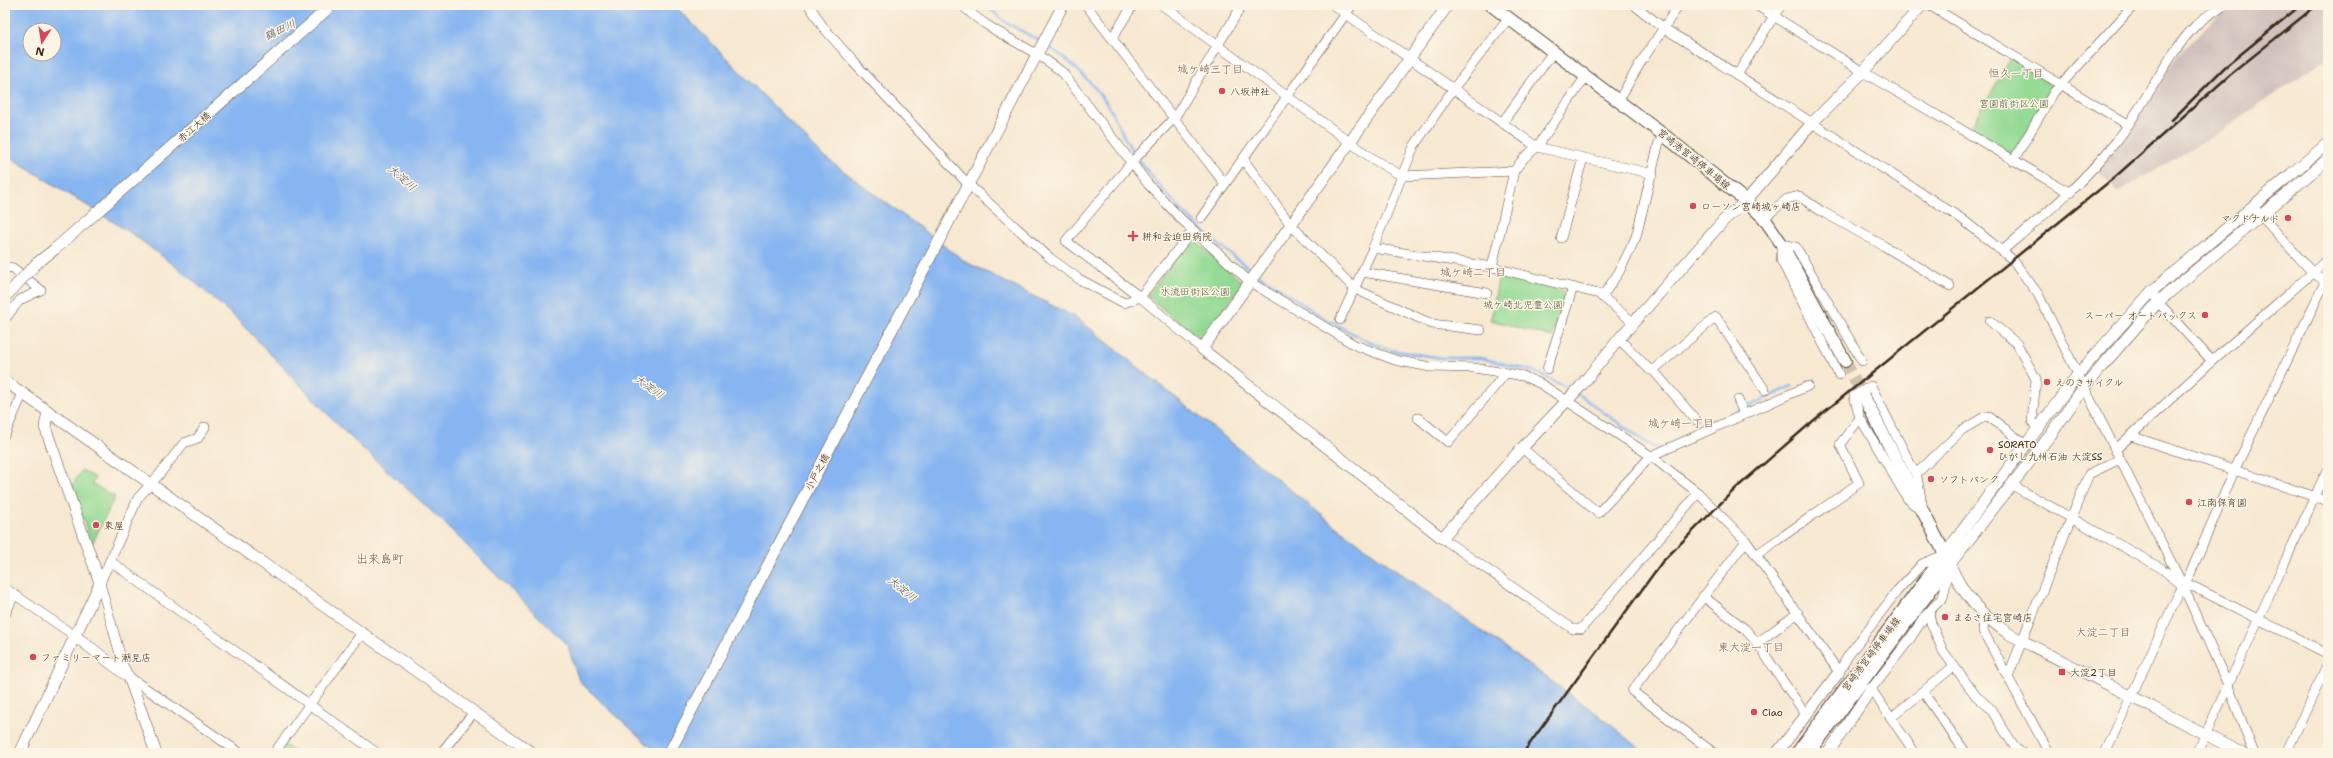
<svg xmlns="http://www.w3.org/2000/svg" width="2333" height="758" viewBox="0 0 2333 758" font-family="'Shantell Sans','Klee One',sans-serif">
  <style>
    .industrial { fill: #cfc0bb }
    .green { fill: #94da94; stroke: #688259 }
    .water { fill: #86b5f1; stroke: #607088; fill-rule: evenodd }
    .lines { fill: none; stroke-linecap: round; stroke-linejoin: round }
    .stream { stroke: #86b5f1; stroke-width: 2.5 }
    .secondary-tunnel { stroke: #d1c2ad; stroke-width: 12; stroke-dasharray: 12 6; stroke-linecap: butt }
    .minor-casing { stroke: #574639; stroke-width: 10 }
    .tertiary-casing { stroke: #574639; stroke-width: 12 }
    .secondary-casing { stroke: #574639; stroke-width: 14 }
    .minor { stroke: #fff; stroke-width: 9 }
    .tertiary { stroke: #fff; stroke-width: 11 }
    .secondary { stroke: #fff; stroke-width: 12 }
    .rail { stroke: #3b2a1e; stroke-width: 2.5 }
    .tertiary-bridge-casing { stroke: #574639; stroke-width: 12; stroke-linecap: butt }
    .tertiary-bridge { stroke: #fff; stroke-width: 11 }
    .poi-dot { fill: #d1495b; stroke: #fcf5e5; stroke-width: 1.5 }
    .labels { text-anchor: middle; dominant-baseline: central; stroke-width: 3; stroke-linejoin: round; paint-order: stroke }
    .poi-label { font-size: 10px; fill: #3b2a1e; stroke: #fcf5e5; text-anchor: start }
    .park-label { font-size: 10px; fill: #51563c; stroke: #fcf5e5 }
    .street-label { font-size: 10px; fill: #3b2a1e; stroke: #fcf5e5 }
    .water-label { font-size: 11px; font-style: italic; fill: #52545d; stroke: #fcf5e5 }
    .neighbourhood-label { font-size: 11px; fill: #795a4f; stroke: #fcf5e5 }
    .quarter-label { font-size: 12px; fill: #795a4f; stroke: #fcf5e5 }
  </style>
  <rect width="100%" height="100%" fill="#fcf5e5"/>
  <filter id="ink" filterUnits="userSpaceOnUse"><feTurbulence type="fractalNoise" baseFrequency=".025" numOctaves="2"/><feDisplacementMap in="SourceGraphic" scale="8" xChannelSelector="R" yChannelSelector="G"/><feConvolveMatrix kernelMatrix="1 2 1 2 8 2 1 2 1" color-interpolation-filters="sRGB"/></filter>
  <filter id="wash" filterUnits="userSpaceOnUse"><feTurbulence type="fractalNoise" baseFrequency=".012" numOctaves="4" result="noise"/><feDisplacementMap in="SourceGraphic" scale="16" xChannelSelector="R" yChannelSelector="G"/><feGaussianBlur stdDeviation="0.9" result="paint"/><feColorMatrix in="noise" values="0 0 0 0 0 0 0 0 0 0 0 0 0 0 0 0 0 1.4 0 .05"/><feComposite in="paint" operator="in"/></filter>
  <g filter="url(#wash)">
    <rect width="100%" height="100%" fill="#f7e8d1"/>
    <polygon class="industrial" points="2229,5 2328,5 2328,57 2218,133 2118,192 2097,170 2119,145 2177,56"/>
    <g class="green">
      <polygon points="2011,58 2052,83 2054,86 2015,153 2009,153 1969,131"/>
      <polygon points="1192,238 1243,283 1202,341 1147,296"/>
      <polygon points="1499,273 1566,292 1552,337 1491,320"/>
      <polygon points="82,470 95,478 92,484 115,497 92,544 71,487"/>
      <polygon points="285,745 296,753 279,753"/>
    </g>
    <path class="water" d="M 5,5 L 674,5 L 822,155 L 966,262 L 1077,318 L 1335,526 L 1596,713 L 1646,753 L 657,753 L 579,681 L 568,646 L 440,519 L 345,432 L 237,319 L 183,272 L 131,233 L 5,154 ZM 30,30 L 54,30 L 54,54 L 30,54 Z"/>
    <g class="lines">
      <g class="stream">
        <polyline points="985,5 1007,23 1040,41"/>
        <path d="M 1046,45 C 1067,58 1093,83 1107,104 C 1116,117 1121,133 1130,147 C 1162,195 1207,238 1254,272"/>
        <polyline points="1258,274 1322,317 1365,340 1390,350 1442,358 1481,358 1533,371 1572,390"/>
        <polyline points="1578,394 1651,446 1659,448"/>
        <polyline points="1707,426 1792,386"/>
      </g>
    </g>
  </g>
  <g filter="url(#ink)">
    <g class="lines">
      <polyline class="secondary-tunnel" points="1845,361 1864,397"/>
      <defs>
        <g id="minor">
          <polyline points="809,5 823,27 852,60 968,184 1050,258 1079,279 1124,303 1140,297 1193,230"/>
          <path d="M 962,5 C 992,35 1032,46 1063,73 L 1148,184 L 1181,219 L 1250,282 L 1355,345 L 1395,360 L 1430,367 L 1474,368 L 1506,373 L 1523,376 L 1541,384 L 1651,456 L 1698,493 L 1746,541 L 1839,672 L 1848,656 L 1897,591 L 1922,564 L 1944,555"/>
          <polyline points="1086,5 1225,184"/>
          <polyline points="1162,5 1373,159 1402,176 1514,171"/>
          <polyline points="1333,5 1537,147 1653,174"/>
          <polyline points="1634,5 1664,28 1962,219 2013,260 2038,294 2183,586 2227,683 2254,753"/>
          <polyline points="1756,5 1863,72 2070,193"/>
          <polyline points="1929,5 2128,125"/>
          <polyline points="1112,38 1133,5"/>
          <polyline points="1737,75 1781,5"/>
          <polyline points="1619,100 1639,65 1679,5"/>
          <polyline points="1502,123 1553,52"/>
          <polyline points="1243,159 1291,225 1355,289 1432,324 1481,330"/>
          <polyline points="2013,161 2054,92 2134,5"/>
          <polyline points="2254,208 2312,272 2328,283"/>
          <polyline points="1201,218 1352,5"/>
          <polyline points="1764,218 1787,199 1799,196 1821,211 1884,246 1950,286"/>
          <polyline points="1561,238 1583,158"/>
          <polyline points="1373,248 1492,267 1599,294 1634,323"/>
          <path d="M 2003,250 C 2043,216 2082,184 2115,143 C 2145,106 2163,60 2196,25 C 2203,18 2214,12 2223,5"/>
          <polyline points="1492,267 1514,171 1524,158 1537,147 1586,76"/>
          <polyline points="5,270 7,267 13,268 41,290 20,300 5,319"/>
          <polyline points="1362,272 1487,293"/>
          <polyline points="2152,291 2158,302 2212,361"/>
          <polyline points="1602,297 1619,272 1636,237 1659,142 1665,136"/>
          <polyline points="1340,320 1373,248 1414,146 1453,89 1509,18"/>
          <polyline points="1990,321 2017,344 2036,379 2032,421 2038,429"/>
          <polyline points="1619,339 1650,370 1653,370 1716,317 1765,390"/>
          <polyline points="1202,349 1140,297 1066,241 1131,163 1175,117 1242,5"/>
          <polyline points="1547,369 1573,287"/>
          <polyline points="1653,370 1696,420"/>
          <polyline points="1839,375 1781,260 1781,243 1796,247 1862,361"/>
          <polygon points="1871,386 1917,477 1924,514 1907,498 1860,418 1854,396"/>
          <polyline points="1738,400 1744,414"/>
          <polyline points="1418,418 1448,442 1506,373"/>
          <polyline points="205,427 198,438 184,443 158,476 138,498 100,583 123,665 129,677 240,753"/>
          <polyline points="5,434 23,393"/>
          <polyline points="2131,436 2328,501"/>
          <polyline points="1522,448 1598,513 1651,456 1808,386"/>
          <polyline points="2115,450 2212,361 2328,259"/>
          <polyline points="1916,474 1962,430 1984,417 1988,416 2026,445"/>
          <polyline points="2012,485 2161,568 2183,586 2194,587 2328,654"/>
          <polyline points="1442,538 1573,629 1581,629 1698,493"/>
          <polyline points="1756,555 1859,483 1840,444 1860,418"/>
          <polyline points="110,561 377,753"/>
          <polyline points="5,588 75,636"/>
          <polyline points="1703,596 1745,629 1757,643 1806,715"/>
          <polyline points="1929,612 1931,623 1943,651 1976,696 1990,708 2016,749 2022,753"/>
          <polyline points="5,615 14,595"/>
          <polyline points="1984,615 1983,631 2049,753"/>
          <polyline points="1757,643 1798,613"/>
          <polyline points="2008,676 2089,474 2120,459"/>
          <polyline points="1923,692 1966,753"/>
          <polyline points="1892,717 1954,666"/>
          <polyline points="274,753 362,633"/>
          <polyline points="441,753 474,712"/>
          <polyline points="1714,753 1632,691 1746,541"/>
          <polyline points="1915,753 1871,689 1910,639 1924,617 1943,597 1950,566"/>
          <polyline points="2105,753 2177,597 2190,574 2235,469 2325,282"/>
          <polyline points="2197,753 2328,468"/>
          <polyline points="2286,753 2328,663"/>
        </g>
        <g id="tertiary">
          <polyline points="1448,5 1202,349 1442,538 1522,448 1580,387 1619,339 1724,220 1746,201 1812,123 1863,72 1922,5"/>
          <polyline points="55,249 332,5"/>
          <polyline points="5,381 532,753"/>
          <polyline points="1945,554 2079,373 2152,291 2328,143"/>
          <polyline points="75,636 129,677 156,753"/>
          <polyline points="20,753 100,583 45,427 48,411"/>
          <polyline points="669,753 1063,5"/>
          <polyline points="1777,753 1839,672"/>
          <polyline points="1828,753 1871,689"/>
          <path d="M 2242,753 L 2011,635 C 1984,618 1962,595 1950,564 L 2052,433 L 2084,387 L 2158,302 L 2328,159"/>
        </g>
        <g id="secondary">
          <polyline points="1491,5 1665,136 1746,201 1764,218 1781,243 1845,361"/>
          <polyline points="1797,753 1945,554"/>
          <polyline points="1809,753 1950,564 1864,397"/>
        </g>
      </defs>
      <use href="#minor" class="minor-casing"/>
      <use href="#tertiary" class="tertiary-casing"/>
      <use href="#secondary" class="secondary-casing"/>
      <use href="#minor" class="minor"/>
      <use href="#tertiary" class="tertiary"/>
      <use href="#secondary" class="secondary"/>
      <g class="rail">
        <polyline points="2171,121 2225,67 2301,5"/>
        <polyline points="1523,753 1662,562 1734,490 1813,421 2115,177 2231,74 2317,5"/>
      </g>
      <defs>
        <polyline id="tertiary-bridge" points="5,297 37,263 55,249"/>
      </defs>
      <use href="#tertiary-bridge" class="tertiary-bridge-casing"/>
      <use href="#tertiary-bridge" class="tertiary-bridge"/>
    </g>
  </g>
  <g class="poi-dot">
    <circle cx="1222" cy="91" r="4"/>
    <circle cx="1693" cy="206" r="4"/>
    <circle cx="2288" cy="218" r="4"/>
    <path d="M1131 230h4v4h4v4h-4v4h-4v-4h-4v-4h4z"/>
    <circle cx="2205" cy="315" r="4"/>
    <circle cx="2047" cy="382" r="4"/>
    <circle cx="1990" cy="450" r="4"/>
    <circle cx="1931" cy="479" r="4"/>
    <circle cx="2189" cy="502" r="4"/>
    <circle cx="96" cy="525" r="4"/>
    <circle cx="1945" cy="617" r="4"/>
    <circle cx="33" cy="657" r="4"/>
    <rect x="2058" y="668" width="8" height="8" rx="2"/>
    <circle cx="1754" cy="712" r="4"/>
  </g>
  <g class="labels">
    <g class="poi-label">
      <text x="1230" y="91">八坂神社</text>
      <text x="1701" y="206">ローソン宮崎城ヶ崎店</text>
      <text x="2280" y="218" text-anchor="end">マクドナルド</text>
      <text x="1142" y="236">耕和会迫田病院</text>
      <text x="2197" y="315" text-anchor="end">スーパー オートバックス</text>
      <text x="2055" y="382">えのきサイクル</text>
      <text x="1998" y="444">SORATO<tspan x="1998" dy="12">ひがし九州石油 大淀SS</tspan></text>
      <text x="1939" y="479">ソフトバンク</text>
      <text x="2197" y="502">江南保育園</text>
      <text x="104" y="525">東屋</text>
      <text x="1953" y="617">まるさ住宅宮崎店</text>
      <text x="41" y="657">ファミリーマート潮見店</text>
      <text x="2070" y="672">大淀2丁目</text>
      <text x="1762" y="712">Ciao</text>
    </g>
    <g class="park-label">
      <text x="2014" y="103">宮園前街区公園</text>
      <text x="1195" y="291">水流田街区公園</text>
      <text x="1523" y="304">城ケ崎北児童公園</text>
    </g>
    <g class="street-label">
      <text transform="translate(194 127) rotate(-41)">赤江大橋</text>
      <text transform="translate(1694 159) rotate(39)">宮崎港宮崎停車場線</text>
      <text transform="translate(817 472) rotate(-62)">小戸之橋</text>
      <text transform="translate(1871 654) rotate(-53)">宮崎港宮崎停車場線</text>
    </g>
    <g class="water-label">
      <text transform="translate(280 30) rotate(-25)">鶴田川</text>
      <text transform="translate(402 178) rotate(41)">大淀川</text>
      <text transform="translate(649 387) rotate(36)">大淀川</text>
      <text transform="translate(902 589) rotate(40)">大淀川</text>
    </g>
    <g class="neighbourhood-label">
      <text x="1210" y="69">城ケ崎三丁目</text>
      <text x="2016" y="73">恒久一丁目</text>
      <text x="1473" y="272">城ケ崎二丁目</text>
      <text x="1681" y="423">城ケ崎一丁目</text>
      <text x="2103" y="632">大淀二丁目</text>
      <text x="1751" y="647">東大淀一丁目</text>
    </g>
    <g class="quarter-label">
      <text x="380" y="559">出来島町</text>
    </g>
  </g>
  <rect width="2333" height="758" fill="none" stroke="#fcf5e5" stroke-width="20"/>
  <g transform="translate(42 42) rotate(192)"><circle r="19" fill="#fcf5e5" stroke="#afa495"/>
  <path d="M0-3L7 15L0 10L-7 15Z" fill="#d1495b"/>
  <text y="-6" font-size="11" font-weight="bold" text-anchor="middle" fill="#3b2a1e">N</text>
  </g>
</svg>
